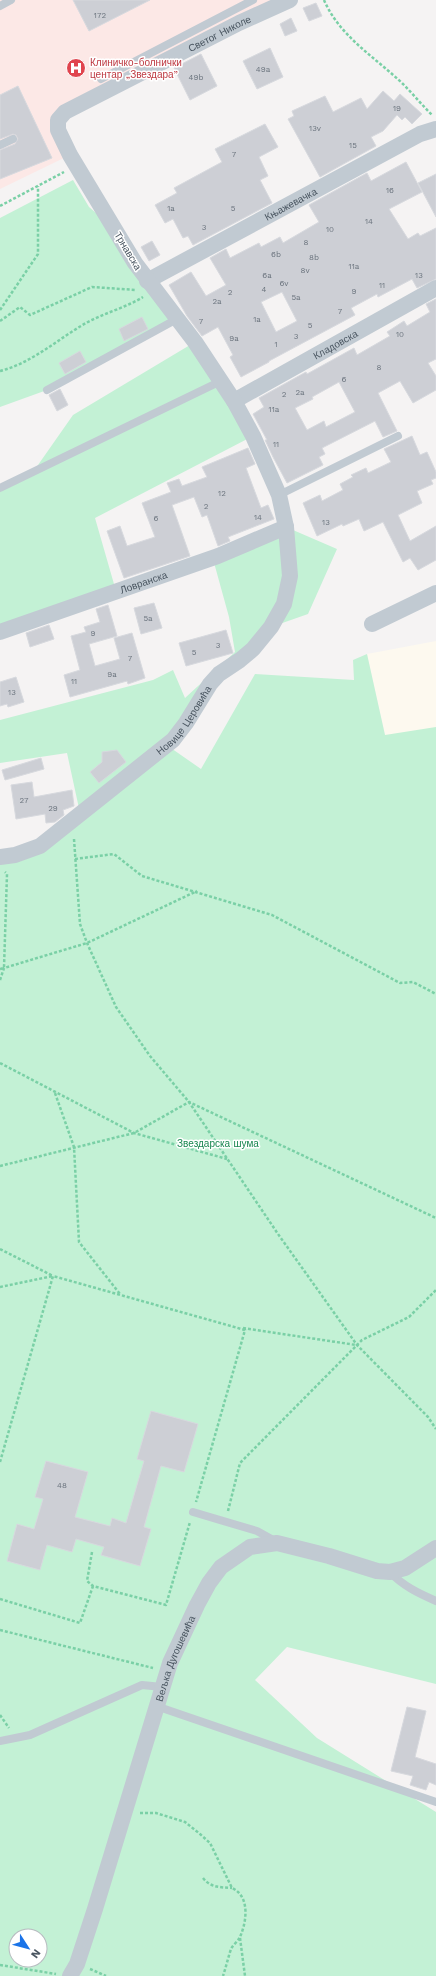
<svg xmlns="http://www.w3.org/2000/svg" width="436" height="1976" viewBox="0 0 436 1976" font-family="'Work Sans',sans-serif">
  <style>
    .commercial { fill: #fdf9ef }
    .medical { fill: #fce8e6 }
    .green { fill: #c3f1d5; fill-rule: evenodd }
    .building { fill: #cdcfd5; stroke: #d7d9de; fill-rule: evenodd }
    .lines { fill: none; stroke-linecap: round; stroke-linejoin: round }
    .path { stroke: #7ad0a6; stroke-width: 2.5; stroke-dasharray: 3 2; stroke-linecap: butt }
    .lane { stroke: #c1cad2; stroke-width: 8 }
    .street { stroke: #c1cad2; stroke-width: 16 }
    .labels { text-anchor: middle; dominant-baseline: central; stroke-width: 3; stroke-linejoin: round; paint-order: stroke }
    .number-label { font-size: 8px; fill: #6b747e }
    .street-label { font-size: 10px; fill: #4a5661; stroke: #fff }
    .health-label { font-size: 10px; fill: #be3a42; stroke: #fff; text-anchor: start }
    .park-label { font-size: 10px; fill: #17864f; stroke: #fff }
  </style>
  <rect width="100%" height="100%" fill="#f5f3f3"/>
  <polygon class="commercial" points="436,641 436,744 385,735 367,654"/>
  <polygon class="medical" points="0,0 290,0 58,120 70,155 0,189"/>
  <g class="green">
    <polygon points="73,180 89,207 110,225 177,319 47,390 0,407 0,218"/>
    <path d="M 195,342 L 253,436 L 95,518 L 116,591 L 286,527 L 337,549 L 308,614 L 271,627 L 212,681 L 168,746 L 201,769 L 255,674 L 354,680 L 353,660 L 367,654 L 385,735 L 436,727 L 436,1684 L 287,1647 L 255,1680 L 317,1738 L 436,1812 L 436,1976 L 0,1976 L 0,855 L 15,855 L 80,813 L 67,753 L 0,763 L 0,720 L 153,680 L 173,670 L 185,698 L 235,652 L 229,617 L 213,559 L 0,632 L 0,487 L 31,475 L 73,415 ZM 16,1936 L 40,1936 L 40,1960 L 16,1960 Z"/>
  </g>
  <g class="building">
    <polygon points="73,0 150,0 89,31"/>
    <polygon points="316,3 322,16 309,21 303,8"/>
    <polygon points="291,18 297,31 285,36 280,24"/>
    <polygon points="270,48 283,77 257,89 243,61"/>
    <polygon points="201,54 217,86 190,100 174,68"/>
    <polygon points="18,86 52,158 0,179 0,150 15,144 18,139 16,135 13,134 0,139 0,95"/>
    <polygon points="383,91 394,101 400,94 422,114 412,124 405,117 402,120 397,115 383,131 371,137 376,146 320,177 288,119 294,116 292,111 325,96 333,112 361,98 367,109"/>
    <polygon points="265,124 278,147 259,157 268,176 260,180 272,203 193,245 188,236 183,238 173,219 165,223 155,205 177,193 174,188 222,162 215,149"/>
    <path d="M 406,162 L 422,192 L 389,209 L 408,239 L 418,233 L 420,236 L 436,228 L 436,279 L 417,288 L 412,279 L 378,297 L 377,294 L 351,308 L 355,315 L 269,361 L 269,362 L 241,377 L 230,357 L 233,355 L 218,327 L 202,336 L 187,316 L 169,285 L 191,272 L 206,296 L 226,285 L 210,258 L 226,249 L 230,258 L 259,243 L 261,247 L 280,237 L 283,243 L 319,222 L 309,205 L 367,173 L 371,181 ZM 282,292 L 297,321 L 276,332 L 261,302 Z"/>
    <polygon points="436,174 436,217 418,183"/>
    <polygon points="152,241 160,255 149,261 141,247"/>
    <path d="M 436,299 L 436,359 L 428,363 L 436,376 L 436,390 L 413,403 L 400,381 L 378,393 L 397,431 L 383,437 L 375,421 L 322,448 L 325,454 L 319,457 L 323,465 L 287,483 L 273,457 L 265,440 L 267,440 L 253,414 L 264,407 L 259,398 L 306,372 L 307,374 L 354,348 L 357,355 L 390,336 L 387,332 L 404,321 L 407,326 L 430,312 L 426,304 ZM 339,382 L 355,412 L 326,427 L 324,421 L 307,430 L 295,408 L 313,399 L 312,397 Z"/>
    <polygon points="142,317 148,329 124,341 119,329"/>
    <polygon points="80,351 86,362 65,374 59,363"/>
    <polygon points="60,389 68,405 57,411 49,395"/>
    <polygon points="412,436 420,455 427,452 436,472 436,478 431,480 433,484 417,491 422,503 398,515 410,541 436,526 436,560 418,570 410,558 403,562 383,522 364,531 359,519 343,526 342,524 317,536 303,503 320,495 322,501 343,490 340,484 353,477 351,475 366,468 368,473 391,462 384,449"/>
    <polygon points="248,448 255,464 246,468 261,508 268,505 274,519 228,537 230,541 218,546 207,515 202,517 194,497 172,505 190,556 124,578 107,531 120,526 127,546 155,537 142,503 171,492 167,483 179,479 182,486 207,477 202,467"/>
    <polygon points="154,603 162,628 141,634 134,608"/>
    <polygon points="108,605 117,636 89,644 95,666 120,659 114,638 132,633 145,678 128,684 127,681 70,697 64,675 80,670 71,636 86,632 84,627 100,622 96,609"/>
    <polygon points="49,625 54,639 30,647 26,633"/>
    <polygon points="226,630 233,653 186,666 179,643"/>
    <polygon points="16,677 24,702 8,707 7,704 0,706 0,682"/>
    <polygon points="117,750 126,762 99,783 90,772 102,762 102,752"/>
    <polygon points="41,758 44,769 5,780 2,770"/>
    <polygon points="32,782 34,797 72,790 74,806 63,810 64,815 55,822 46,823 45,814 16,819 11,785"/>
    <polygon points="151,1411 198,1424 184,1472 161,1466 144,1527 151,1529 140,1566 101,1555 104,1547 76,1539 72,1552 47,1545 40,1570 7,1561 17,1524 34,1529 43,1499 35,1497 46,1461 88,1472 75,1517 110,1526 112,1518 126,1523 144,1461 137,1459"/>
    <polygon points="407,1707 426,1711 415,1757 436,1764 436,1785 429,1782 426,1790 410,1785 413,1776 391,1771"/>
  </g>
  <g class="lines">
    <g class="path">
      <path d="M 324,0 C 340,37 375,57 403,84 C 413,94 422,105 432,115"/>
      <polyline points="0,206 64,172"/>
      <polyline points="0,310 38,254 38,186"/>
      <polyline points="0,321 20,307 30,315 92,287 136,290"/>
      <path d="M 0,371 C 32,363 58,339 86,323 C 104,313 125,308 143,297"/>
      <polyline points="74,839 80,924 87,943 116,1007 150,1056 189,1102 278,1234 357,1345 428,1417 436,1429"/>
      <polyline points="75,859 114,854 142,876 272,915 400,983 413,982 436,994"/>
      <polyline points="0,969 4,968 7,874 5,872"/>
      <polyline points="0,980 4,968 87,943 197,891"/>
      <polyline points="0,1063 134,1133 227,1159"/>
      <polyline points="55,1093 74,1147 79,1242 120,1294"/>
      <polyline points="0,1166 134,1133 189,1102 436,1218"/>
      <polyline points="0,1249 53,1276"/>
      <polyline points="0,1287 53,1276"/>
      <polyline points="243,1328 356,1345"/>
      <polyline points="0,1462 53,1276 245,1330 196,1502"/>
      <polyline points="228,1511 240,1463 362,1340 409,1317 436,1290"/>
      <polyline points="92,1552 87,1581 93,1586 166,1605 190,1522"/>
      <polyline points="0,1599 80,1623 93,1586"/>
      <polyline points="0,1630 153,1668"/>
      <polyline points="0,1715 9,1728"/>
      <path d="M 140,1813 L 156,1813 L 185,1822 L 200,1834 L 210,1843 L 232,1888 C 250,1896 247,1921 240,1937 C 238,1941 233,1945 231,1949 C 228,1958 226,1967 223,1976"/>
      <path d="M 203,1878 C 211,1888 220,1887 232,1888"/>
      <polyline points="240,1938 245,1976"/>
      <polyline points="0,1965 56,1974"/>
      <polyline points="90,1969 106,1976"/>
    </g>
    <g class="lane">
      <polyline points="0,6 11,0"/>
      <polyline points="101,79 253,0"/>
      <polyline points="0,145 13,139"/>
      <polyline points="47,390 177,319"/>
      <polyline points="0,488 221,381"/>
      <polyline points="279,495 398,436"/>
      <polyline points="193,1512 257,1531 275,1541"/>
      <path d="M 390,1572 C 403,1586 418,1593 436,1601"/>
      <polyline points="156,1706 436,1802"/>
      <polyline points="0,1741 30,1735 142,1685 162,1687"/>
    </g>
    <g class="street">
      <path id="s1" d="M 147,281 L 420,134 L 436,129"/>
      <path id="s2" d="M 234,401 L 436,288"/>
      <polyline points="372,624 436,593"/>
      <path id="s3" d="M 0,632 L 218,556 L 286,527"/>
      <path id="s4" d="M 0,857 L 15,855 L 40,846 L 173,740 L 186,723 L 210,684 L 219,674 L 240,660 L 253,649 L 271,627 L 284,604 L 290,576 L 286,527 L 279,495 L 253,436 L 234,401 L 195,342 L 135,263 L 70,155 L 58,130 L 58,120 L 65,112 L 239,23 L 290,0"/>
      <path id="s5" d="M 70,1976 L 77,1964 L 95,1909 L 170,1663 L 197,1605 L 209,1583 L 221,1567 L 250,1547 L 277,1543 L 329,1556 L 377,1571 L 390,1572 L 405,1568 L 436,1548"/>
    </g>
  </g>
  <defs>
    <symbol id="hospital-disc" viewBox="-11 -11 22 22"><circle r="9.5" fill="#e0444e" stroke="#fff"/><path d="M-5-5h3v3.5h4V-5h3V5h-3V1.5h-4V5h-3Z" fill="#fff"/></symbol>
  </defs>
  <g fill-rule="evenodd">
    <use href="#hospital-disc" x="65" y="57" width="22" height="22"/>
  </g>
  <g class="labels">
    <g class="number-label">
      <text x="100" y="15">172</text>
      <text x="263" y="69">49a</text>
      <text x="196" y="77">49b</text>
      <text x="397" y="108">19</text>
      <text x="315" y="128">13v</text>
      <text x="353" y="145">15</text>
      <text x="234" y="154">7</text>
      <text x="390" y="190">16</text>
      <text x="171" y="208">1a</text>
      <text x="233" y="208">5</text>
      <text x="369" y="221">14</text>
      <text x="204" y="227">3</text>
      <text x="330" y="229">10</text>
      <text x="306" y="242">8</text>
      <text x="276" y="254">6b</text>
      <text x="314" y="257">8b</text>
      <text x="354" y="266">11a</text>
      <text x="305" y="270">8v</text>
      <text x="267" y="275">6a</text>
      <text x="419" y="275">13</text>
      <text x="284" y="283">6v</text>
      <text x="382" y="285">11</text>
      <text x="264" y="289">4</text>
      <text x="354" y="291">9</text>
      <text x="230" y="292">2</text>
      <text x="296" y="297">5a</text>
      <text x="217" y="301">2a</text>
      <text x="340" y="311">7</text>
      <text x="257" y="319">1a</text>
      <text x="201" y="321">7</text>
      <text x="310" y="325">5</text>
      <text x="400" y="334">10</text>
      <text x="296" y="336">3</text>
      <text x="234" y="338">9a</text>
      <text x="276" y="344">1</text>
      <text x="379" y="367">8</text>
      <text x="344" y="379">6</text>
      <text x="300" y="392">2a</text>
      <text x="284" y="394">2</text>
      <text x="274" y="409">11a</text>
      <text x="276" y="444">11</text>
      <text x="222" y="493">12</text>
      <text x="206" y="506">2</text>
      <text x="258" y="517">14</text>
      <text x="156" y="518">6</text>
      <text x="326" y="522">13</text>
      <text x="148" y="618">5a</text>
      <text x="93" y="633">9</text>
      <text x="218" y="645">3</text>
      <text x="194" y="652">5</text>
      <text x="130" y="658">7</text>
      <text x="112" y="674">9a</text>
      <text x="74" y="681">11</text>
      <text x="12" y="692">13</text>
      <text x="24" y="800">27</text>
      <text x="53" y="808">29</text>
      <text x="62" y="1485">48</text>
    </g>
    <g class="street-label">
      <text stroke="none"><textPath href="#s4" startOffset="1122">Светог Николе</textPath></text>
      <text stroke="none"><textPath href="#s1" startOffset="163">Књажевачка</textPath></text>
      <text transform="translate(128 251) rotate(59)">Трнавска</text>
      <text stroke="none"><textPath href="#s2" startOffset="116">Кладовска</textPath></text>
      <text stroke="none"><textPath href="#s3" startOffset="152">Ловранска</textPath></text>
      <text stroke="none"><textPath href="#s4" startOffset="234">Новице Церовића</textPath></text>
      <text stroke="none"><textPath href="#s5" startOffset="335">Вељка Дугошевића</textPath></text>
    </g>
    <g class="health-label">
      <text x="90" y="62">Клиничко-болнички<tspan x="90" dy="12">центар „Звездара”</tspan></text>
    </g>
    <g class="park-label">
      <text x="218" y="1143">Звездарска шума</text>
    </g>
  </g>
  <g transform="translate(28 1948) rotate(126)"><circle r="19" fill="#ffffff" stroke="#b7bbc0"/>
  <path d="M0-3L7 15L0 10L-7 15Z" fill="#1a73e8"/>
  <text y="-6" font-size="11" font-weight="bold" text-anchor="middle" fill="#4a5661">N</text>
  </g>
</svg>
